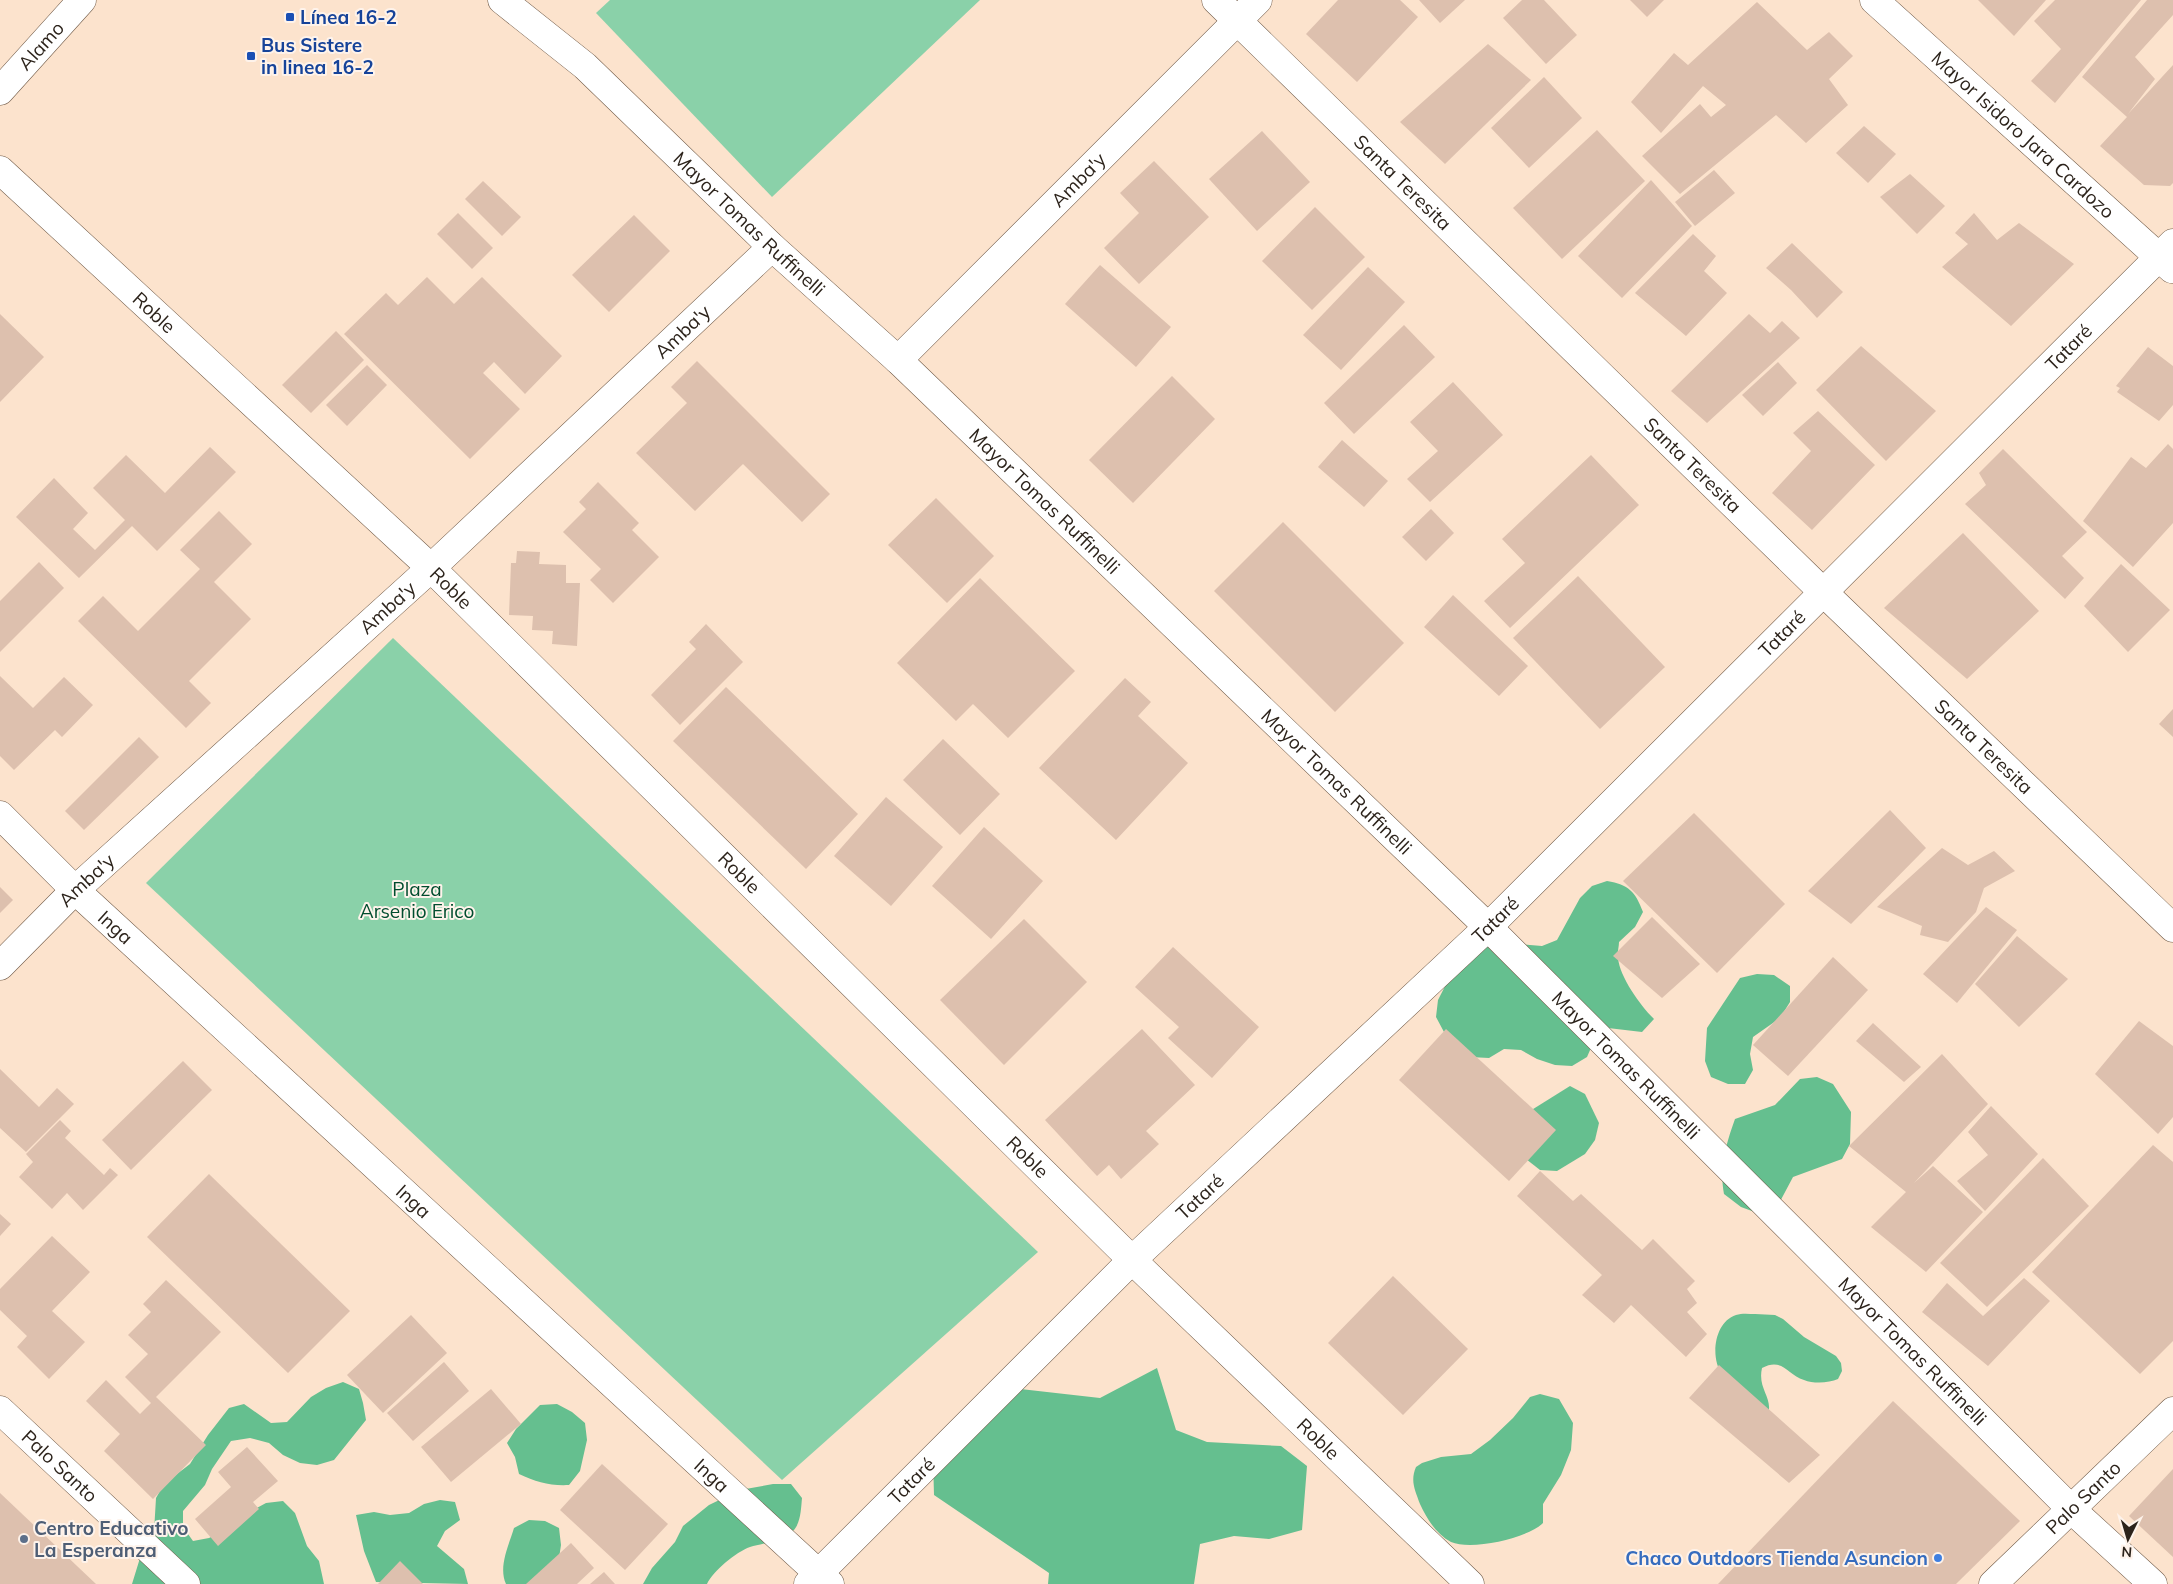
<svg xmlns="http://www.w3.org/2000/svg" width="2173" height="1584" viewBox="0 0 2173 1584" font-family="Mulish,sans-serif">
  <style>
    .green { fill: #8ad1a9 }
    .forest { fill: #65bf8f }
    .building { fill: #ddc0ae }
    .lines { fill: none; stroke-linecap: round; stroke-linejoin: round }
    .street-casing { stroke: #705a47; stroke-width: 29 }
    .street { stroke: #fff; stroke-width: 28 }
    .transit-dot { fill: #1a4fb4; stroke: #fef3eb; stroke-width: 2 }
    .service-dot { fill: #5c6f8a; stroke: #fef3eb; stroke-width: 2 }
    .shop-dot { fill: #3f7fe0; stroke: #fef3eb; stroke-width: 2 }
    .labels { text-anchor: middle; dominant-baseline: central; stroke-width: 4; stroke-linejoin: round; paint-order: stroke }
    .transit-label { font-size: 19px; font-weight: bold; fill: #164399; stroke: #fef3eb; text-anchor: start }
    .street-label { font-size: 19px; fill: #2c231b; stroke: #fef3eb }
    .park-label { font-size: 19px; fill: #004d2e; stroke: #fef3eb }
    .service-label { font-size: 19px; font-weight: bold; fill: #4e5e75; stroke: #fef3eb; text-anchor: start }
    .shop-label { font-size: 19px; font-weight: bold; fill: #366cbe; stroke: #fef3eb; text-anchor: end }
  </style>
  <rect width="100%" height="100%" fill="#fce3cd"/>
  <g class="green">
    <polygon points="610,0 980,0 772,197 596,13"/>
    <polygon points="393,638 1038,1252 782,1480 146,883"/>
  </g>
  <g class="forest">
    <path d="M 1607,881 C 1629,885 1635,891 1643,912 L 1635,927 L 1619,942 C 1619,947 1617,953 1618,958 C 1620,978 1641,1006 1654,1019 L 1642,1032 L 1608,1028 L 1594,1041 L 1587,1057 L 1572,1066 L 1555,1065 L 1537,1059 L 1521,1050 L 1504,1049 L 1489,1058 L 1470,1057 L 1444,1032 L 1436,1017 L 1438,1000 L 1460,957 L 1475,949 L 1492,945 L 1508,943 L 1542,946 L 1557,940 L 1580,898 L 1592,886 Z"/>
    <polygon points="1757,974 1774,975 1790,986 1790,1002 1780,1018 1753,1037 1750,1054 1753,1070 1745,1084 1728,1084 1711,1077 1705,1061 1707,1028 1740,978"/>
    <path d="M 1817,1077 L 1833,1084 L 1851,1112 L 1850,1144 L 1842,1159 L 1793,1177 L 1777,1207 L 1760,1214 L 1741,1207 L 1724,1194 C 1719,1168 1726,1144 1735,1119 L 1775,1105 L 1800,1079 Z"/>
    <polygon points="1570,1086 1585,1094 1599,1123 1595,1140 1585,1154 1557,1171 1540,1170 1526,1159 1530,1111"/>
    <path d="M 1755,1314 L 1775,1315 L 1783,1319 L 1804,1337 L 1836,1356 L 1841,1363 L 1842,1371 L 1838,1379 C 1829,1383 1814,1384 1804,1380 C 1787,1374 1782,1357 1762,1368 C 1757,1390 1775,1398 1767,1417 C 1754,1405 1732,1388 1722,1374 C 1710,1358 1714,1322 1736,1315 C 1742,1313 1749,1314 1755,1314 Z"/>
    <polygon points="1157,1368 1176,1430 1207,1442 1281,1446 1307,1466 1302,1530 1269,1539 1234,1536 1200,1544 1194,1584 1048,1584 1049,1573 934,1495 933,1459 1002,1387 1100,1398"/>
    <polygon points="343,1382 359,1389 363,1403 366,1420 334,1460 317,1465 300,1463 283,1455 269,1443 250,1438 231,1441 212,1469 205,1485 183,1511 183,1527 193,1541 209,1538 238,1524 251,1511 266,1503 283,1501 295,1513 307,1546 319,1561 324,1584 132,1584 144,1545 154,1532 156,1498 164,1484 190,1464 208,1435 229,1408 244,1404 271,1423 287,1422 311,1397 326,1388"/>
    <path d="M 1540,1394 L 1559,1399 L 1573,1423 L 1571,1450 L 1561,1475 L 1543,1504 L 1543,1523 C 1528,1538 1472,1551 1451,1542 C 1436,1534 1427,1519 1420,1504 C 1415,1490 1410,1481 1416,1467 L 1422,1463 L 1441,1457 L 1471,1454 L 1490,1440 L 1513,1418 L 1530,1397 Z"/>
    <path d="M 557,1404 L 572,1412 L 585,1423 L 587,1440 L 580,1471 L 569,1485 C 550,1486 536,1482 519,1474 L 515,1457 L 507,1443 L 516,1429 L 540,1405 Z"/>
    <path d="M 773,1484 L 791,1484 L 802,1498 C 801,1508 801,1523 793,1531 C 783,1541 763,1543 750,1547 C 736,1552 713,1571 707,1584 L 643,1584 L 652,1568 L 675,1542 L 683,1526 L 709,1505 L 740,1490 Z"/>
    <polygon points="440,1500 455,1502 460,1520 445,1531 437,1546 464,1569 468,1584 376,1582 364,1551 356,1515 374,1512 390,1515 409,1513 424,1504"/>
    <path d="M 529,1520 L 545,1521 L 559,1528 L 561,1545 L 555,1584 L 506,1584 C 498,1567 509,1545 514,1528 Z"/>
  </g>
  <g class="building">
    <polygon points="1338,0 1400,0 1418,17 1357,82 1306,34"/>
    <polygon points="1419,0 1465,0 1440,23"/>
    <polygon points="1522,0 1544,0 1577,35 1546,64 1503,18"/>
    <polygon points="1630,0 1664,0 1647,17"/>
    <polygon points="1978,0 2046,0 2014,36"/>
    <polygon points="2055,0 2141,0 2055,103 2031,81 2061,49 2034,21"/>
    <polygon points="2147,0 2173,0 2173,15 2135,57 2155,79 2128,114 2173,65 2173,183 2170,186 2144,185 2100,146 2127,117 2082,77"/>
    <polygon points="1757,2 1807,50 1829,32 1853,56 1829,79 1848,105 1806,143 1776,115 1680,194 1642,156 1700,104 1711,117 1726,105 1703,86 1661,133 1631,102 1674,53 1688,65"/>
    <polygon points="1488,44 1531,80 1445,164 1400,122"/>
    <polygon points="1544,77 1582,118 1529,168 1491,128"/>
    <polygon points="1864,126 1896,154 1868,183 1836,153"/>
    <polygon points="1597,130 1645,181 1562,259 1513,208"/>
    <polygon points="1262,131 1310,182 1257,231 1209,179"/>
    <polygon points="1154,161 1209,217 1139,284 1104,248 1139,213 1120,193"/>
    <polygon points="1714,170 1735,193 1695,226 1675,202"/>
    <polygon points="1910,174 1945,206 1917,234 1880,197"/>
    <polygon points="1651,180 1692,226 1622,298 1578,256"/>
    <polygon points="483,181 521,217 502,236 465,199"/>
    <polygon points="1315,207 1365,257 1312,310 1262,261"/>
    <polygon points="458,213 493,248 472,269 437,234"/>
    <polygon points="1974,213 1997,240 2019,223 2074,264 2011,326 1942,267 1968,244 1955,233"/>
    <polygon points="634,215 670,251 609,312 572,275"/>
    <polygon points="1693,234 1716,256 1704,271 1727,293 1686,336 1635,293"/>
    <polygon points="1792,243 1843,292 1817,318 1791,290 1766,268"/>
    <polygon points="1100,265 1171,327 1136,367 1065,304"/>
    <polygon points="1368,267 1405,302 1341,370 1303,335"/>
    <polygon points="427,277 454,304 482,277 562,356 525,394 494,362 483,373 520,409 470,459 344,334 386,293 398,305"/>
    <polygon points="0,314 44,357 0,402"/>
    <polygon points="1749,314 1770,333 1782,321 1800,338 1707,423 1671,391"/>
    <polygon points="1404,325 1435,357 1354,434 1324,403"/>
    <polygon points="336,331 364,360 311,413 282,385"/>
    <polygon points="1861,346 1936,411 1886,461 1816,390"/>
    <polygon points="2148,347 2173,366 2173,405 2159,421 2117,392 2120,388 2116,386"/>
    <polygon points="697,361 830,494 802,522 743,464 695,511 636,453 687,403 671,387"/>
    <polygon points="1778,362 1797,383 1763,416 1742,395"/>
    <polygon points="367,365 387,385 347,426 326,405"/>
    <polygon points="1172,376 1215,419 1133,503 1089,460"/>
    <polygon points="1453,382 1503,435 1430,502 1407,479 1438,451 1410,422"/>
    <polygon points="1818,411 1875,465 1812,530 1772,493 1811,451 1793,433"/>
    <polygon points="1342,440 1388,481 1364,507 1318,467"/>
    <polygon points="2168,444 2173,449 2173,523 2133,567 2083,521 2131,457 2146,468"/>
    <polygon points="210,447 236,472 157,551 132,526 79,578 16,517 54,478 88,513 73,529 95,550 125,520 93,488 126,455 165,493"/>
    <polygon points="2003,449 2087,532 2062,556 2084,578 2065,599 1965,504 1986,485 1979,473"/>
    <polygon points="1591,455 1639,505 1510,628 1484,601 1525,563 1502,539"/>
    <polygon points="598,482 639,523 632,530 659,557 613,603 590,580 601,569 563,532 586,509 579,502"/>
    <polygon points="936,498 994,556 947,603 888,545"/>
    <polygon points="1431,509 1454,533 1426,561 1402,537"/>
    <polygon points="219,511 252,544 214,582 251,619 189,681 211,703 186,728 78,621 103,596 138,631 200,569 180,550"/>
    <polygon points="1283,522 1404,643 1335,712 1214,591"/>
    <polygon points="1963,533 2039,611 1967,679 1884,608"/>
    <polygon points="517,551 540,552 539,564 566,565 566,583 580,583 577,646 552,644 553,631 532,630 533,616 509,615 511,563 516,563"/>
    <polygon points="39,562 64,588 0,652 0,601"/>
    <polygon points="2121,564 2170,610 2128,652 2084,606"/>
    <polygon points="1578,576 1665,667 1600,729 1513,638"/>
    <polygon points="980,578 1075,671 1008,738 973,704 956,721 897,663"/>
    <polygon points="1453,595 1528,666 1499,696 1424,627"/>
    <polygon points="706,624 743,662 680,725 651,695 696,649 689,642"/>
    <polygon points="0,676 33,708 64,677 93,705 62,737 55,730 14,770 0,756"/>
    <polygon points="1125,678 1151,702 1138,716 1188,763 1116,840 1039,768"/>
    <polygon points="726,687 858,814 806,869 673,741"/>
    <polygon points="2173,709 2173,737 2159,724"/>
    <polygon points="139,737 159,757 84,830 65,811"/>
    <polygon points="943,739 1000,794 960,835 903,780"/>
    <polygon points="886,797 943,847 891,906 834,856"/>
    <polygon points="1890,810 1926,848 1851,924 1808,891"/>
    <polygon points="1694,813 1785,904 1717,973 1623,881"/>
    <polygon points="984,827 1043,881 991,939 932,886"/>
    <polygon points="1942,848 1968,865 1994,851 2015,871 1984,888 1976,912 1948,942 1920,935 1922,926 1877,907"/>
    <polygon points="0,887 13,900 0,913"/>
    <polygon points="1986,907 2017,930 1957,1003 1923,974"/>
    <polygon points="1652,917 1700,964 1662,998 1613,956"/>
    <polygon points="1024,919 1087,982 1004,1065 940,1000"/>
    <polygon points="2017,936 2068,979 2019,1027 1975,984"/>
    <polygon points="1173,947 1259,1027 1212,1078 1168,1038 1179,1027 1135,987"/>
    <polygon points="1833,957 1868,990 1788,1076 1753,1045"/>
    <polygon points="2139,1021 2173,1046 2173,1117 2158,1134 2095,1074"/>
    <polygon points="1873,1023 1921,1067 1904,1082 1856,1041"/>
    <polygon points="1142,1029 1195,1085 1146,1131 1159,1144 1121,1179 1109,1165 1097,1176 1045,1120"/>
    <polygon points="1446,1029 1556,1130 1509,1181 1399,1080"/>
    <polygon points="1942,1054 1988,1104 1914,1183 1933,1166 1983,1212 1926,1272 1871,1227 1906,1192 1849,1146"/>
    <polygon points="183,1061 212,1090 131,1170 102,1140"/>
    <polygon points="0,1069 39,1107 57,1088 74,1104 26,1152 0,1128"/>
    <polygon points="1991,1106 2038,1154 1985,1211 1957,1181 1988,1155 1968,1132"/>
    <polygon points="60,1120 71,1131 65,1138 104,1175 110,1168 118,1175 83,1210 67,1193 52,1209 19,1177 33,1162 26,1154"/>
    <polygon points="2153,1145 2173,1162 2173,1341 2140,1374 2032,1272"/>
    <polygon points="2043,1158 2089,1206 1987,1307 1940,1263"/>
    <polygon points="1540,1171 1573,1201 1581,1194 1642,1250 1653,1239 1695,1281 1687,1289 1697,1303 1687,1312 1707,1334 1686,1357 1631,1305 1614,1323 1582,1295 1602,1275 1517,1196"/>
    <polygon points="209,1174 350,1311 288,1373 147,1237"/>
    <polygon points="0,1214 11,1224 0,1236"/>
    <polygon points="52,1236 90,1272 52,1311 85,1342 49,1379 17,1347 27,1336 0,1310 0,1289"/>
    <polygon points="1393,1276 1468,1349 1403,1415 1328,1343"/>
    <polygon points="2024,1278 2050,1301 1988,1366 1922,1312 1947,1283 1983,1316"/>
    <polygon points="166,1280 221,1332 156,1397 206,1445 153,1499 104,1451 120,1434 86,1401 106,1380 140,1414 151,1403 125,1377 148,1354 128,1335 151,1312 143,1304"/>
    <polygon points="411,1315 447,1353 383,1413 347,1375"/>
    <polygon points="444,1362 469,1391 413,1441 387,1413"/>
    <polygon points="1719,1365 1820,1455 1789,1483 1689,1398"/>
    <polygon points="491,1389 521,1424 451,1482 421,1447"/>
    <polygon points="1893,1401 2020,1521 1956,1584 1718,1584"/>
    <polygon points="247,1447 278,1481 253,1502 259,1509 218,1546 195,1519 231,1487 218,1472"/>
    <polygon points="602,1464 668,1524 625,1570 560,1510"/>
    <polygon points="2173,1469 2173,1557 2129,1516"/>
    <polygon points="0,1493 96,1584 0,1584"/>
    <polygon points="571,1543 594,1568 577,1584 526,1584"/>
    <polygon points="400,1561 423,1584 378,1584"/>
    <polygon points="604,1572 615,1584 590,1584"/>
  </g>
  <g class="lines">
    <defs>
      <g id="street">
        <path id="s1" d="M 502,0 L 585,66 L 772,247 L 898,360 L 1488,927 L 2072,1510 L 2153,1584"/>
        <path id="s2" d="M 1216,0 L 1823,592 L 2173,928"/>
        <path id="s3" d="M 1874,0 L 2172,269"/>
        <path id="s4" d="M 0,91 L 82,0"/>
        <path id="s5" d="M 0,170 L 431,568 L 1132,1260 L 1470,1584"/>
        <path id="s6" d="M 898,360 L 1258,0"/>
        <path id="s7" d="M 0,815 L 75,890 L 830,1584"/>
        <path id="s8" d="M 0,966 L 75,890 L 431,568 L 772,247"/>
        <path id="s9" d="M 0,1410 L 186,1584"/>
        <path id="s10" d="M 808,1584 L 1132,1260 L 1488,927 L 2173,243"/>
        <path id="s11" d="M 1993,1584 L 2173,1411"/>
      </g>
    </defs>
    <use href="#street" class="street-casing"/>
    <use href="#street" class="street"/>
  </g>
  <g class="transit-dot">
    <rect x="285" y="12" width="10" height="10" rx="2.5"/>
    <rect x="246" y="51" width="10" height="10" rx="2.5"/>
  </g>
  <circle class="service-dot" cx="24" cy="1539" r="5"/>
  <circle class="shop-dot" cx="1938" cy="1558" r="5"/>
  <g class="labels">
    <g class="transit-label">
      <text x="300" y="17">Línea 16-2</text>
      <text x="261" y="45">Bus Sistere<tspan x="261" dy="22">in linea 16-2</tspan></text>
    </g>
    <g class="street-label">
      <text stroke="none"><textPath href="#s4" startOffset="61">Alamo</textPath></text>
      <text stroke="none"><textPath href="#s3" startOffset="201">Mayor Isidoro Jara Cardozo</textPath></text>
      <text stroke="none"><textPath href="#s6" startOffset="255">Amba'y</textPath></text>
      <text stroke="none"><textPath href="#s2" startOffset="261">Santa Teresita</textPath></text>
      <text stroke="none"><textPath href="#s1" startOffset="334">Mayor Tomas Ruffinelli</textPath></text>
      <text stroke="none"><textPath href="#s5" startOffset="210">Roble</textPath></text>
      <text stroke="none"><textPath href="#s8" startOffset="932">Amba'y</textPath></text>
      <text stroke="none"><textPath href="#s10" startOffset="1766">Tataré</textPath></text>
      <text stroke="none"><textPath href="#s2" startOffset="666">Santa Teresita</textPath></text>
      <text stroke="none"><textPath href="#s1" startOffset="739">Mayor Tomas Ruffinelli</textPath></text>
      <text stroke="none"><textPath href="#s5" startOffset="615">Roble</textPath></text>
      <text stroke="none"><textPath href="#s8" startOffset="528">Amba'y</textPath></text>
      <text stroke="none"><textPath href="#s10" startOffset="1361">Tataré</textPath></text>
      <text stroke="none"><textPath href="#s2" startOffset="1071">Santa Teresita</textPath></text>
      <text stroke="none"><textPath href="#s1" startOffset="1144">Mayor Tomas Ruffinelli</textPath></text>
      <text stroke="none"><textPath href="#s5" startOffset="1020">Roble</textPath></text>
      <text stroke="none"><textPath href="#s8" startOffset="122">Amba'y</textPath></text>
      <text stroke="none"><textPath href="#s10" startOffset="956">Tataré</textPath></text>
      <text stroke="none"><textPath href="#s7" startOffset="161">Inga</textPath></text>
      <text stroke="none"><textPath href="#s1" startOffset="1549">Mayor Tomas Ruffinelli</textPath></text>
      <text stroke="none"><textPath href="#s5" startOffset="1425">Roble</textPath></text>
      <text stroke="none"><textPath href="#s10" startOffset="551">Tataré</textPath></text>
      <text stroke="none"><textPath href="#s7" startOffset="566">Inga</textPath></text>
      <text stroke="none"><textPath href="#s1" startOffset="1954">Mayor Tomas Ruffinelli</textPath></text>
      <text stroke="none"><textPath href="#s5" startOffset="1830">Roble</textPath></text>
      <text stroke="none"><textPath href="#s9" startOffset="82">Palo Santo</textPath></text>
      <text stroke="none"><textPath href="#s7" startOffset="971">Inga</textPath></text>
      <text stroke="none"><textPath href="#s10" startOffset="146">Tataré</textPath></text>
      <text stroke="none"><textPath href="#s11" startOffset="125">Palo Santo</textPath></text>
    </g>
    <g class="park-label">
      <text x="417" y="889">Plaza<tspan x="417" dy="22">Arsenio Erico</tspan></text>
    </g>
    <g class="service-label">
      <text x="34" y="1528">Centro Educativo<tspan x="34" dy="22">La Esperanza</tspan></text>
    </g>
    <g class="shop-label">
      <text x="1928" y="1558">Chaco Outdoors Tienda Asuncion</text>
    </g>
  </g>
  <g transform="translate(2128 1539) rotate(185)" stroke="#fef3eb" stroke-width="4" paint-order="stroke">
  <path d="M0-4L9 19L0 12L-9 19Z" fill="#2c231b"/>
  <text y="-8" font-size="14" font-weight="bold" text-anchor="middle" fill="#2c231b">N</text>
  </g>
</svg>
